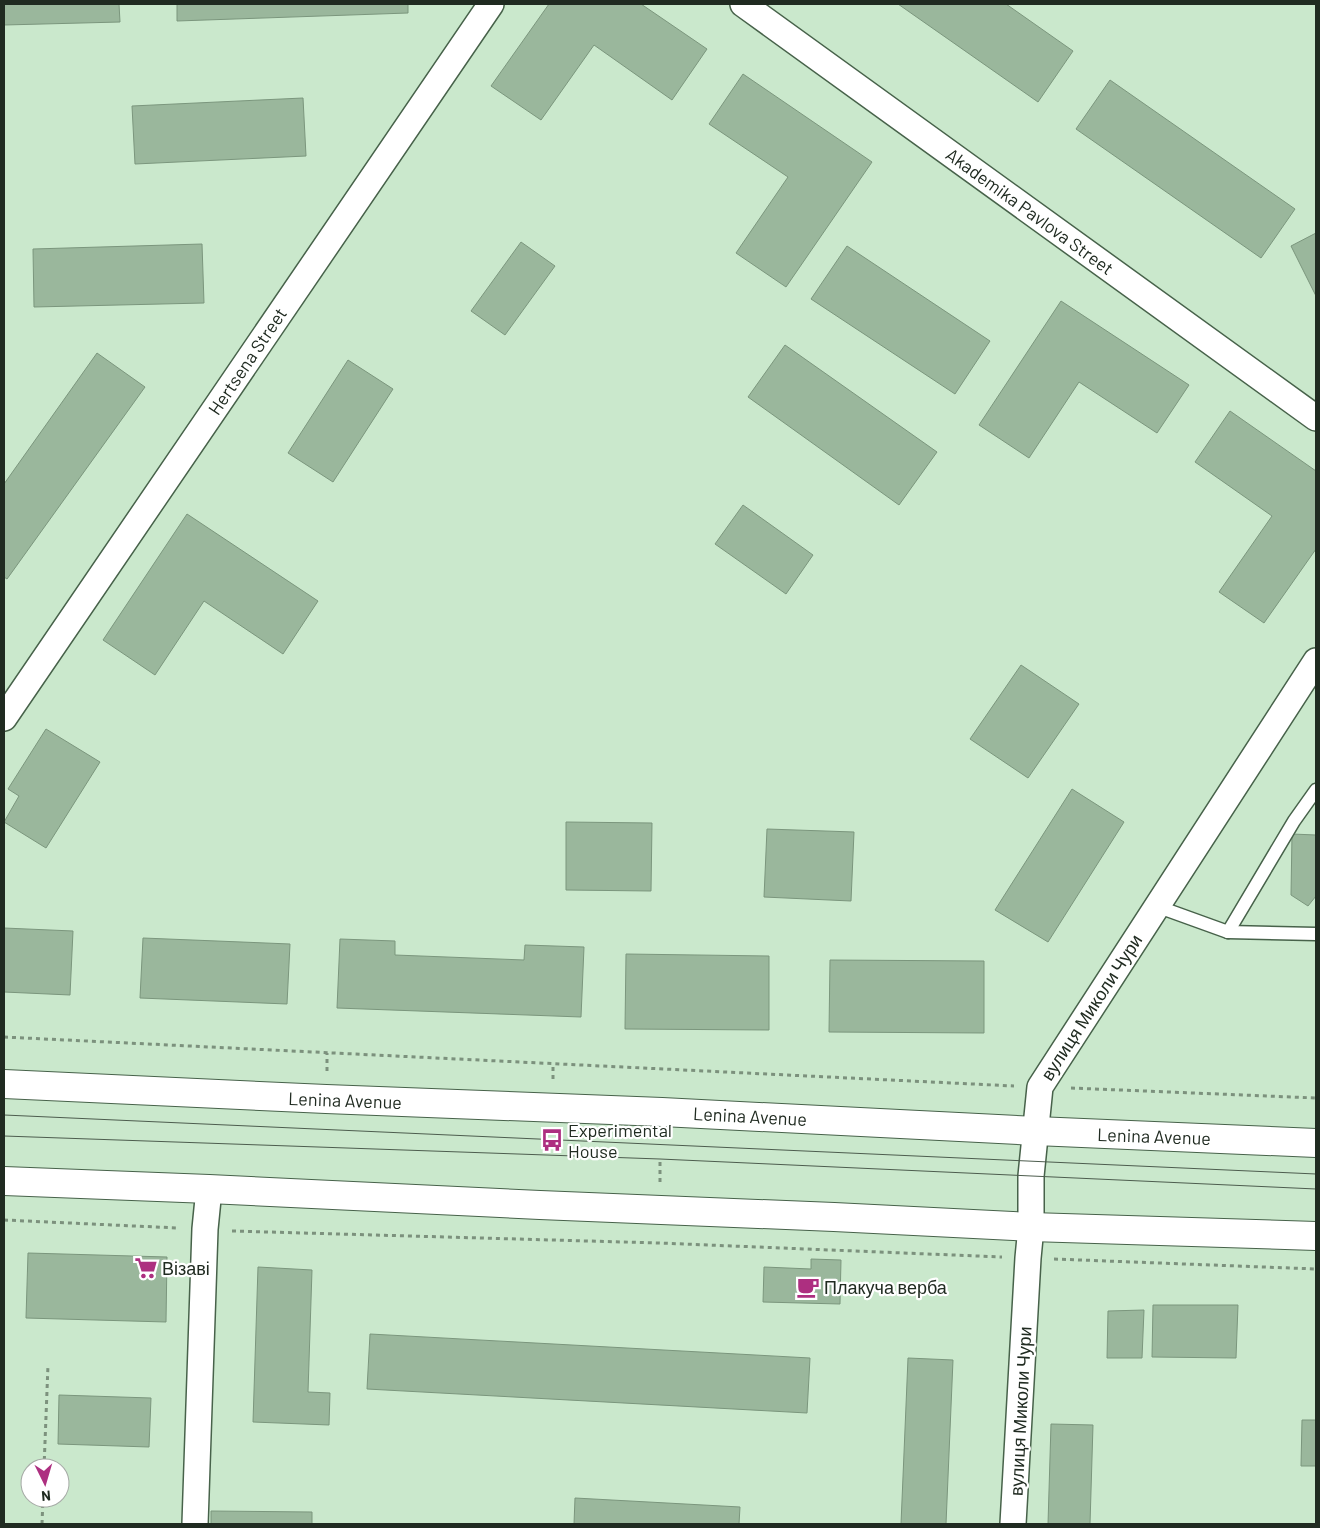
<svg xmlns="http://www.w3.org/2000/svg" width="1320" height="1528" viewBox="0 0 1320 1528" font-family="Barlow,sans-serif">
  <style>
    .building { fill: #9ab79c; stroke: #7b967d }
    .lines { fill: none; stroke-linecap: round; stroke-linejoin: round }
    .service-casing { stroke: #47624a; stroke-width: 15 }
    .minor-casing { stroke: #47624a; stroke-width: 28 }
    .secondary-casing { stroke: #47624a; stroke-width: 30 }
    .path { stroke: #7c917d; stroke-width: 3; stroke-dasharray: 4 4; stroke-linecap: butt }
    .service { stroke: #fff; stroke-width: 12 }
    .minor { stroke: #fff; stroke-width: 25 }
    .secondary { stroke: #fff; stroke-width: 28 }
    .tram { stroke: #4d5d4e; stroke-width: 1 }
    .labels { text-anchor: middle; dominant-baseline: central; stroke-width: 4.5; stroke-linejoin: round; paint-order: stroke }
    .street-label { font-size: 18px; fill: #202b21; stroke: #fff }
    .poi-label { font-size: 18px; fill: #202b21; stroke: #fff; text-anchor: start }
  </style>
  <rect width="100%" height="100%" fill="#cae8cc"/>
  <g class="building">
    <polygon points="4,4 119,4 120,22 4,25"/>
    <polygon points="177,4 408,4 408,13 177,21"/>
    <polygon points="549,4 641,4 707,49 672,100 594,45 541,120 491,86"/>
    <polygon points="898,4 1006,4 1073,51 1038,102"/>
    <polygon points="743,74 872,162 786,287 736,253 788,177 709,124"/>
    <polygon points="1110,80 1295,209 1261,258 1076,129"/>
    <polygon points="303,98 306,156 135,164 132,106"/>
    <polygon points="1316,233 1316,296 1291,246"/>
    <polygon points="521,242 555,266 505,335 471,311"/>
    <polygon points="202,244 204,303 34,307 33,249"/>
    <polygon points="847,246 990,341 955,394 811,299"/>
    <polygon points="1061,301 1189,385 1157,433 1079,382 1029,458 979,425"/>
    <polygon points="785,345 937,452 899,505 748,397"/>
    <polygon points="97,353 145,387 7,579 4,577 4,484"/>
    <polygon points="348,360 393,389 333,482 288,453"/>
    <polygon points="1230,411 1316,471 1316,549 1264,623 1219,592 1272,516 1195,462"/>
    <polygon points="743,505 813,555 786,594 715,544"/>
    <polygon points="187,514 318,601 283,654 204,601 155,675 103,640"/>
    <polygon points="1021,665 1079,704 1028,778 970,739"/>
    <polygon points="46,729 100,762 46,848 4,822 19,796 8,789"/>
    <polygon points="1072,789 1124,822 1048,942 995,910"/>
    <polygon points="566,822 652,823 651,891 566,890"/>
    <polygon points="767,829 854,832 851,901 764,897"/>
    <polygon points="1292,834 1316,835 1316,896 1308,906 1291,895"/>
    <polygon points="4,928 73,931 70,995 4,992"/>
    <polygon points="143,938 290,944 287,1004 140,998"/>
    <polygon points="340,939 395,941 395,955 524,960 525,945 584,947 581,1017 337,1008"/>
    <polygon points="626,954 769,956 769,1030 625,1029"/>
    <polygon points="830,960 984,961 984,1033 829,1032"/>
    <polygon points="28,1253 167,1257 166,1322 26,1318"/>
    <polygon points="811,1259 841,1260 840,1304 763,1302 764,1267 811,1269"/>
    <polygon points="258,1267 312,1270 308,1392 330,1393 329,1425 253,1422"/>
    <polygon points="1153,1305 1238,1305 1236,1358 1152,1357"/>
    <polygon points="1144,1310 1142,1358 1107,1358 1108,1311"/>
    <polygon points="370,1334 810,1358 807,1413 367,1389"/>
    <polygon points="908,1358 953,1360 946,1524 901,1524"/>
    <polygon points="59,1395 151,1398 149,1447 58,1444"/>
    <polygon points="1302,1420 1316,1420 1316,1466 1301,1466"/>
    <polygon points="1051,1424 1093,1425 1090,1524 1048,1524"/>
    <polygon points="575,1498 740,1507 739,1524 574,1524"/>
    <polygon points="211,1511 312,1512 312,1524 211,1524"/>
  </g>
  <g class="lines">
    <defs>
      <g id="service">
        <polyline points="1156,906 1228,932 1316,934"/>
        <polyline points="1228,932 1294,821 1316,790"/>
      </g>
      <g id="minor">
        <polyline points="743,4 1316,418"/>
        <polyline points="4,718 491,4"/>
        <polyline points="195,1524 205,1229 209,1189"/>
        <polyline points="1013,1524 1028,1258 1031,1227 1031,1176 1040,1087 1316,661"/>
      </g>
      <g id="secondary">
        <polyline points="4,1084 326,1099 662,1112 1036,1131 1316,1143"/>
        <polyline points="4,1181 209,1189 540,1205 834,1217 1031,1227 1316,1236"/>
      </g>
    </defs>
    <use href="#service" class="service-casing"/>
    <use href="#minor" class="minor-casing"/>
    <use href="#secondary" class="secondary-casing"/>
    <g class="path">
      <polyline points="4,1037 1014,1086"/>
      <polyline points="327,1071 327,1053"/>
      <polyline points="553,1079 553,1064"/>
      <polyline points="1071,1088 1316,1098"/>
      <polyline points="660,1182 660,1159"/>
      <polyline points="4,1220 178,1228"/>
      <polyline points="232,1231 659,1243 1002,1257"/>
      <polyline points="1054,1259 1316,1269"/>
      <polyline points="44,1468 48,1365"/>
      <polyline points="42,1524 43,1498"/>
    </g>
    <use href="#service" class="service"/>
    <use href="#minor" class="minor"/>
    <use href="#secondary" class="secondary"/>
    <g class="tram">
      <polyline points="4,1115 1316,1174"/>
      <polyline points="4,1136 660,1159 1316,1189"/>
    </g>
  </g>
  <defs>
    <symbol id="bus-bare" viewBox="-9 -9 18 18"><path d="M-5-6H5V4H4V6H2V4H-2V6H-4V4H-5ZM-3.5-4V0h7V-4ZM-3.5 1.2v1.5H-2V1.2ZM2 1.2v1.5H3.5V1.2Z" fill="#ad2f80" stroke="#fff" stroke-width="2.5" paint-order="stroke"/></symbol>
    <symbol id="supermarket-bare" viewBox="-9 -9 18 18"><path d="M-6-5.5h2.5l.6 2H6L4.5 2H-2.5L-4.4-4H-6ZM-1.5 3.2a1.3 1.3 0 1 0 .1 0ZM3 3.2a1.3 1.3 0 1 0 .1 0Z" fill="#ad2f80" stroke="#fff" stroke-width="2.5" paint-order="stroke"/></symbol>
    <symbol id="cafe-bare" viewBox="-9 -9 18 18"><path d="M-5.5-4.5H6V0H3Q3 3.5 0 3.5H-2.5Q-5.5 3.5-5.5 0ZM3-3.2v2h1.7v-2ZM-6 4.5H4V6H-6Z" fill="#ad2f80" stroke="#fff" stroke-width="2.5" paint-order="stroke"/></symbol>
  </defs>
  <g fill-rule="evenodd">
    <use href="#bus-bare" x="536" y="1124" width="32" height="32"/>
    <use href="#supermarket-bare" x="130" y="1252" width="32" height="32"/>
    <use href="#cafe-bare" x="792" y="1271" width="32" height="32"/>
  </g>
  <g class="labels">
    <g class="street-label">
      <text transform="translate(1030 211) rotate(36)">Akademika Pavlova Street</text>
      <text transform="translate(247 361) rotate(-56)">Hertsena Street</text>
      <text transform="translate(1091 1007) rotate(-57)">вулиця Миколи Чури</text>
      <text transform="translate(345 1100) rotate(2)">Lenina Avenue</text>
      <text transform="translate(750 1116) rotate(3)">Lenina Avenue</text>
      <text transform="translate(1154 1136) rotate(2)">Lenina Avenue</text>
      <text transform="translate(1020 1411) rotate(-87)">вулиця Миколи Чури</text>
    </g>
    <g class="poi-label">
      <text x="568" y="1130">Experimental<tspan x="568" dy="21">House</tspan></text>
      <text x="162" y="1268">Візаві</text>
      <text x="824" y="1287">Плакуча верба</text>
    </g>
  </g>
  <rect width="1320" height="1528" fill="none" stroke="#202b21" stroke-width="10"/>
  <g transform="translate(45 1483) rotate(175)"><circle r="24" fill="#ffffff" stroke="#a6aaa6"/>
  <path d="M0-4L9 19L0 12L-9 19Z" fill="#ad2f80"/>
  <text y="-8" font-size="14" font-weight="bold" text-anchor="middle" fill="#202b21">N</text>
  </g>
</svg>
